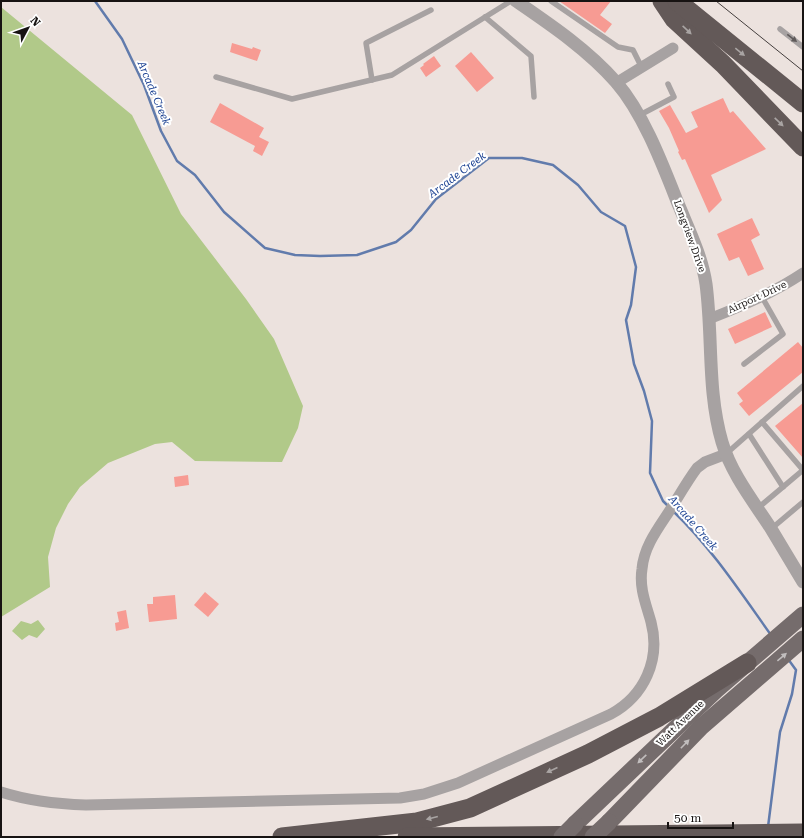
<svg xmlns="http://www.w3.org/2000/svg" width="804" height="838" viewBox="0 0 804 838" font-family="'Roboto Serif',serif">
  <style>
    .green { fill: #b1c989 }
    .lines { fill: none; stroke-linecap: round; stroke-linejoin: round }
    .stream { stroke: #617bac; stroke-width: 2.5 }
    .building { fill: #f79b93 }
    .service { stroke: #a7a2a2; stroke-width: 5.5 }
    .minor { stroke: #a7a2a2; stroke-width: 11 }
    .tertiary { stroke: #a7a2a2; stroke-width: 13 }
    .primary { stroke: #756c6c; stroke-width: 17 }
    .motorway { stroke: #635958; stroke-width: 19 }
    .tram { stroke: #443e3d; stroke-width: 1 }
    .primary-bridge { stroke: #756c6c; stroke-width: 17 }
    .oneway { fill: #a9a4a3 }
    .oneway2 { fill: #5f5a5a }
    .oneway3 { fill: #c1bdbd }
    .labels { text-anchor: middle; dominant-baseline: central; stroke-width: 4; stroke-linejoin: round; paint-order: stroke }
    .street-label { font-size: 10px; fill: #171312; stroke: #fff }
    .water-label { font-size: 11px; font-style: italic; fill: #193f91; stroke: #fff }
  </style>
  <rect width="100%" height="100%" fill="#ece2de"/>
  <g class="green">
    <polygon points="1,7 132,115 181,214 246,299 274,339 303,406 298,428 282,462 195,461 172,442 155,444 108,463 80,487 68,504 56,528 48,557 50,587 1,617"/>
    <polygon points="38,620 45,629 37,638 29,635 22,640 12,631 21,621 31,624"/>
  </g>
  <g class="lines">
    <g class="stream">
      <polyline points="95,1 122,39 144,85 161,131 177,161 195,175 224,212 265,248 295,255 320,256 357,255 396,242 411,230 436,199 489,158 522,158 553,165 578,185 601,212 625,226 636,267 631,305 626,320 634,364 644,391 652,421 650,473 663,501 669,507"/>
      <path d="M 673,511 C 711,547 741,593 771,635"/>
      <polyline points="768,827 780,732 792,694 796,670 788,659"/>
    </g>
  </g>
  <g class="building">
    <polygon points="559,1 611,1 600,15 612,24 605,33"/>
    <polygon points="232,43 252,49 253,47 261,50 257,61 230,52"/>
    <polygon points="471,52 494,78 477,92 455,66"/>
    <polygon points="434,56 441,66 426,77 420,68 424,65 423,64"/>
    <polygon points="723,98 730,113 733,111 766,149 711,175 722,200 709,213 685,159 682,160 678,152 679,151 669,128 659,111 670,105 686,133 698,127 691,112"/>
    <polygon points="220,103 264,128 259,137 269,142 262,156 253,151 255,146 210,122"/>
    <polygon points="752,218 760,235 751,240 764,269 748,276 739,257 729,261 717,234"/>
    <polygon points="765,312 772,327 735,344 728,329"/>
    <polygon points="798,342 803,348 803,372 749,416 739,404 743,401 737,393"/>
    <polygon points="803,403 803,458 775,426"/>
    <polygon points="188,475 189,485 175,487 174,477"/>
    <polygon points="205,592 219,604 208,617 194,605"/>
    <polygon points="175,595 177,619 149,622 147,604 153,604 153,597"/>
    <polygon points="126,610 129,628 116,631 115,623 119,622 117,612"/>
  </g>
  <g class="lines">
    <g class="service">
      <polyline points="551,1 618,47 633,50 642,68"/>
      <polyline points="485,17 531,56 534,97"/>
      <polyline points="780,29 803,47"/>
      <polyline points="216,77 292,99 392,75 511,1"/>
      <polyline points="372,80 366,43 431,10"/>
      <polyline points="638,116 674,97 668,84"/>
      <polyline points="744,364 783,334 762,297"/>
      <polyline points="749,434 783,487"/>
      <polyline points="727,453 803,386"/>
      <polyline points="758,508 803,470 762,422"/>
      <polyline points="771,529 803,502"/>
    </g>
    <g class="minor">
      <polyline points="616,83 673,48"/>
      <path d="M 709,319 C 742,306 773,293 803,273"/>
      <path d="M 1,792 C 29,801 56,804 86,805 L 400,798 L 424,794 L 458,783 L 611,714 C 644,696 661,660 651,622 C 646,604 639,588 642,569 C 644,545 660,526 672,507 C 680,494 688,480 697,468 L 705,462 L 726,454"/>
    </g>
    <path class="tertiary" d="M 516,1 C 551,25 588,50 616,82 C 643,113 662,163 677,201 C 688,228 702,256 706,284 C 713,337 707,391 722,442 C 731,473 753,501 770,527 C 781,545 792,564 803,582"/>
    <g class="primary">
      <polyline points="609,822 701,727 803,639"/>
      <polyline points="575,824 716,690 803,615"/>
    </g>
    <g class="motorway">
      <polyline points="662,1 674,19 723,64 803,147"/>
      <polyline points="677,1 803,103"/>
      <polyline points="282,837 417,822 470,808 588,754 659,717 747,663"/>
      <polyline points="407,837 803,833"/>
    </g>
    <polyline class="tram" points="716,1 803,71"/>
    <g class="primary-bridge">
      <polyline points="562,837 575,824"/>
      <polyline points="593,837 609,822"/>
    </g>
  </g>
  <defs><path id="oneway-solid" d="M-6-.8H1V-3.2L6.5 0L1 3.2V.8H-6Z"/></defs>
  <g class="oneway">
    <use href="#oneway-solid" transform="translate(687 30) rotate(43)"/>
    <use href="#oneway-solid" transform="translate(740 52) rotate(39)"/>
    <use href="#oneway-solid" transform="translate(779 122) rotate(44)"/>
    <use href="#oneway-solid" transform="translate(552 770) rotate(156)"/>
    <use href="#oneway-solid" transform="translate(432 818) rotate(166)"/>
  </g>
  <use class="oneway2" href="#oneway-solid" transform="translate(792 38) rotate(38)"/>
  <g class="oneway3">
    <use href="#oneway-solid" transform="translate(782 657) rotate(-40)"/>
    <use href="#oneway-solid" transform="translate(685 744) rotate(-46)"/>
    <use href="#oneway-solid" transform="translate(642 759) rotate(136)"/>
  </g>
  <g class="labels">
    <g class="street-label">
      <text transform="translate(690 236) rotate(70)">Longview Drive</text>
      <text transform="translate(757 297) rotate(-25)">Airport Drive</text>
      <text transform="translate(680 723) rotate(-44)">Watt Avenue</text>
    </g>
    <g class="water-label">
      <text transform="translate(154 93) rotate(67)">Arcade Creek</text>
      <text transform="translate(457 175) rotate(-37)">Arcade Creek</text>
      <text transform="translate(693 523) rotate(49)">Arcade Creek</text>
    </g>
  </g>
  <rect width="804" height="838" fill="none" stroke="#171312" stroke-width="4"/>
  <g transform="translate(28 28) rotate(49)" stroke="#ffffff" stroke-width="3" paint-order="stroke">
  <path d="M0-3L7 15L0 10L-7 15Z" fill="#171312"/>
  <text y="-6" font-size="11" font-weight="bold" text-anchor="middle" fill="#171312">N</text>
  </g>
  <path d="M668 822v6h65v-6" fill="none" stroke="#171312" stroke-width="2"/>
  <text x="674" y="822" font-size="12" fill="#171312" stroke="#ffffff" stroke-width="3" paint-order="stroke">50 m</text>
</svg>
